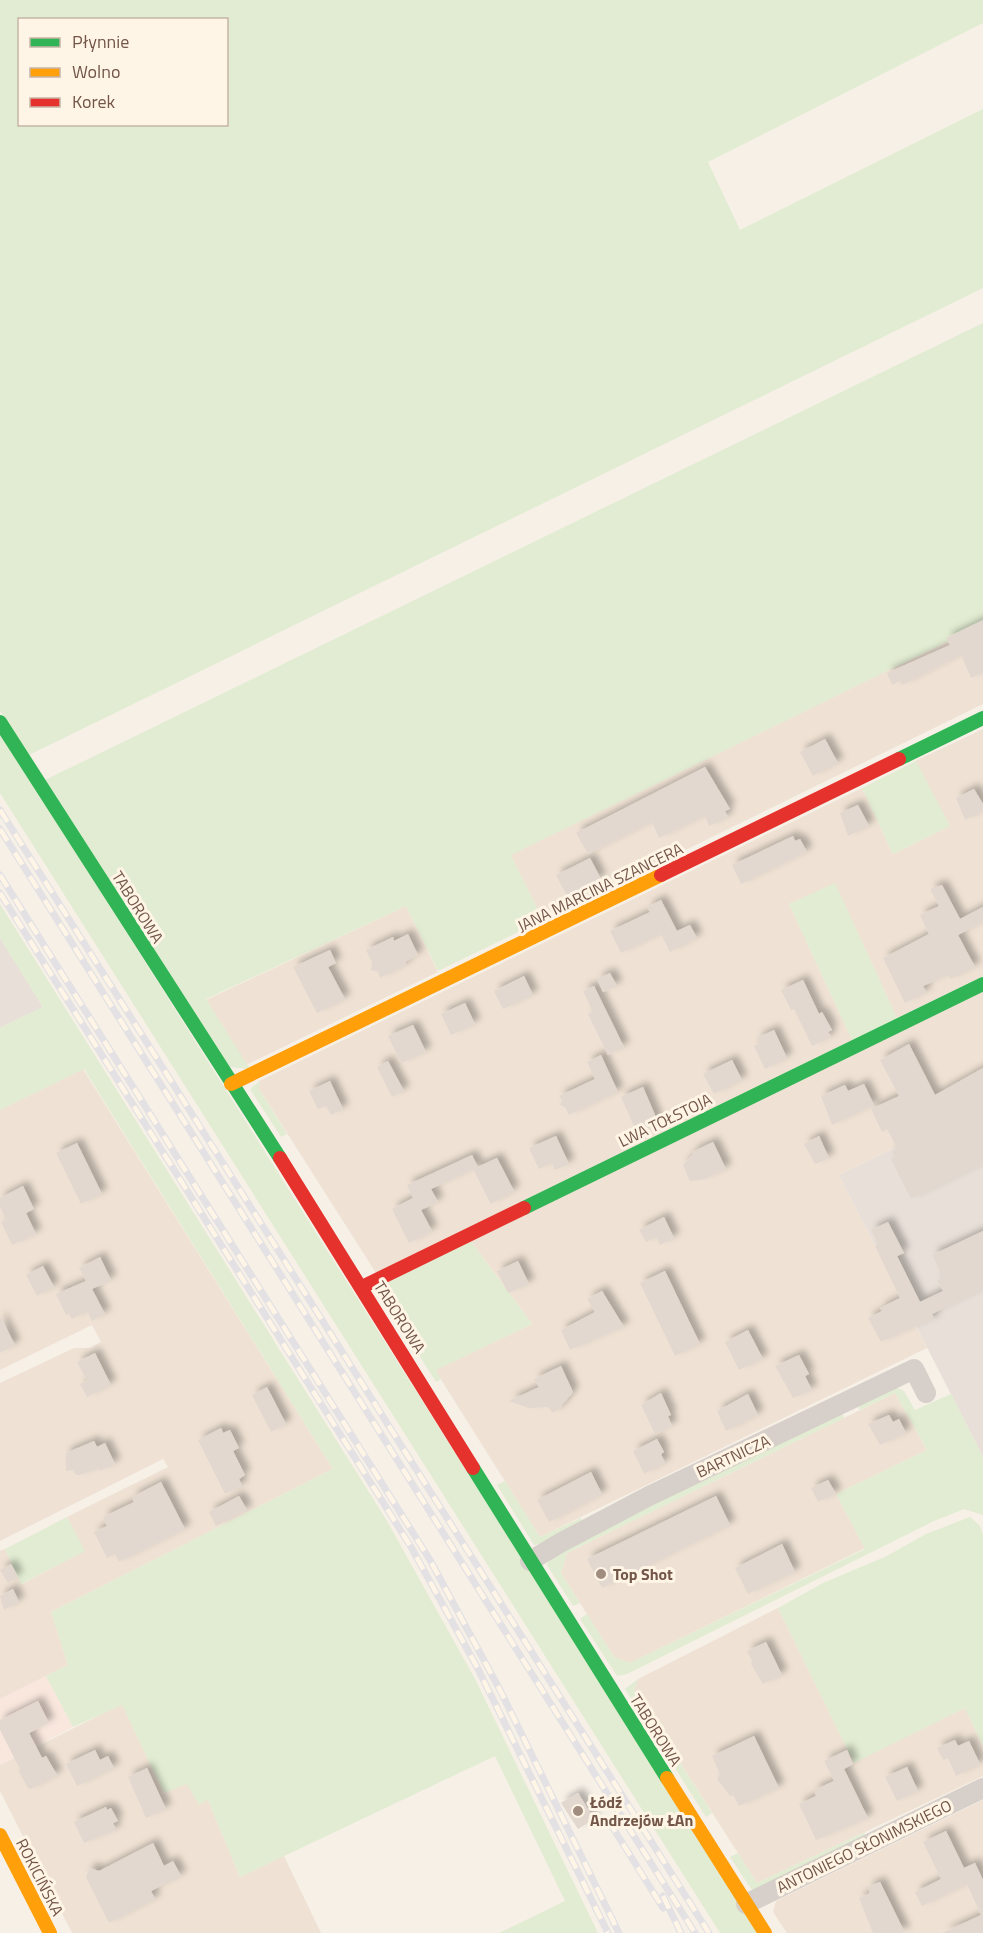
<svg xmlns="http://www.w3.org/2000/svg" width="983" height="1933" viewBox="0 0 983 1933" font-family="'Titillium Web',sans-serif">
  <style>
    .residential { fill: #efe2d4 }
    .commercial { fill: #f9e7dd }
    .industrial { fill: #e8e0d8 }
    .green { fill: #e2ecd2; fill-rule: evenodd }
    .building { fill: #e2d8cf; filter: url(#shadow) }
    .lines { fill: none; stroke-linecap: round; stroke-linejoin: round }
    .street { stroke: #d7cfc9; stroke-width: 20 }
    .fast { stroke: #30b455; stroke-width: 14 }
    .slow { stroke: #ff9f0a; stroke-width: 14 }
    .jam { stroke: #e5322d; stroke-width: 14 }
    .rail-casing { stroke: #e3e1e3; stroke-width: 7 }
    .rail { stroke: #fff5e7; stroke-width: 4.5; stroke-dasharray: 14; stroke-linecap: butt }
    .poi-dot { fill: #a18c80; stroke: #fff5e7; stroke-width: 2 }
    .labels { text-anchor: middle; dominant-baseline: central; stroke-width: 6; stroke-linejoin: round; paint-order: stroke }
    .street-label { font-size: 16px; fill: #735648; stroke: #fff5e7 }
    .poi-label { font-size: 16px; font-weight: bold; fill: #735648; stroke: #fff5e7; text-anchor: start }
  </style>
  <defs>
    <filter id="shadow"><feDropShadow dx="5.5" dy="-5.5" stdDeviation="3" flood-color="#0004"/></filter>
  </defs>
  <rect width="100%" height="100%" fill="#f6f0e7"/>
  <g class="residential">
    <polygon points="983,624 983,704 543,920 510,855"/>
    <polygon points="983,729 983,976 897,1018 835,884 789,904 852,1040 376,1273 259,1089 259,1081 862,788 893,854 950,826 915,761"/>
    <polygon points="406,906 438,972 246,1065 206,1000"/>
    <polygon points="983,991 983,1105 839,1175 927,1348 540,1537 435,1370 532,1324 470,1240"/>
    <polygon points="83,1069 333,1469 51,1612 68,1665 0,1699 0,1551 5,1549 22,1584 84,1551 67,1517 168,1467 163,1459 0,1541 0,1383 74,1348 90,1348 101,1342 92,1325 0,1370 0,1110"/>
    <polygon points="895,1393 927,1450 836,1494 865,1548 630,1663 614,1657 561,1573 567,1553"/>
    <polygon points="778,1608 854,1762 965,1708 983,1746 983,1776 757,1883 634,1690 638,1679"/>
    <polygon points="122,1704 164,1793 187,1783 208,1800 240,1877 284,1856 321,1933 72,1933 0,1791 0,1765"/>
    <polygon points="983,1800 983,1933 787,1933 773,1912 776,1901"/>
  </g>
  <polygon class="commercial" points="46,1676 73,1727 0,1765 0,1699"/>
  <g class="industrial">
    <polygon points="0,938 43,1007 0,1028"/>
    <polygon points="983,1105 983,1457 839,1175"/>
  </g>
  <g class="green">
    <path d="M 0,0 L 983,0 L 983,23 L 708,162 L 740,230 L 983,109 L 983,288 L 29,755 L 0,711 ZM 20,20 L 226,20 L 226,124 L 20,124 Z"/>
    <polygon points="983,323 983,624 511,855 543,920 438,971 406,906 206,999 250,1069 229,1067 45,780"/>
    <polygon points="0,732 758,1933 720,1933 0,793"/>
    <polygon points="916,761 950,826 893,854 862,788"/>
    <polygon points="835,883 897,1018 852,1040 789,904"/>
    <polygon points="0,904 387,1521 475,1679 598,1933 499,1933 565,1901 495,1756 240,1877 208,1800 199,1805 187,1784 164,1793 122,1705 73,1727 46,1676 68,1665 51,1612 333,1469 84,1069 0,1110 0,1028 43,1007 0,938"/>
    <polygon points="260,1081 259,1089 287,1134 281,1137 251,1091 251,1088"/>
    <polygon points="470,1240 532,1324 436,1370 441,1379 436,1382 419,1355 425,1352 419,1343 413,1346 377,1287"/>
    <polygon points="894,1386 904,1391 915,1410 951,1394 983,1457 983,1515 964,1509 934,1521 627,1674 617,1676 580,1619 587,1614 614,1657 630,1663 865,1549 836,1494 927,1450 895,1393 860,1410 856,1403"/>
    <polygon points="841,1411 844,1418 567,1553 561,1573 580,1603 573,1606 547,1565 552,1555"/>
    <polygon points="505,1481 540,1537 581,1518 583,1522 541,1544 534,1545 497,1485"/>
    <polygon points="67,1517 85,1551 21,1584 5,1549"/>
    <polygon points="970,1517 980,1526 983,1535 983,1746 965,1708 854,1763 778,1608 823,1583 887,1556 926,1534"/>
    <polygon points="638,1679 634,1690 712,1813 706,1817 625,1689"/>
    <polygon points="865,1832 864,1839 756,1890 752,1890 730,1857 738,1853 757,1883"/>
  </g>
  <g class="building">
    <polygon points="983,620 983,673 971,678 961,655 902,685 900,681 892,685 887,673 950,645 946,638"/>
    <polygon points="825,739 838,763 813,776 800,752"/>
    <polygon points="705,767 730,809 725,811 728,817 709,826 705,816 659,838 652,822 588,854 576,833"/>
    <polygon points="974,789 983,804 983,811 965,820 956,798"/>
    <polygon points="858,805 869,826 848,836 840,813"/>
    <polygon points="793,836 795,841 800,839 807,852 741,884 732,865"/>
    <polygon points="590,858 601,879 567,896 556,875"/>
    <polygon points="942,885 960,919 983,907 983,922 958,935 975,967 951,979 948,975 923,986 926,992 905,1003 883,958 929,934 920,915 939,906 930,889"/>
    <polygon points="661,900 677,931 690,925 697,938 670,952 661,934 621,953 610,931 650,912 647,907"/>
    <polygon points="408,934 418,955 405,962 406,965 380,978 378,972 371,970 372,962 366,950 393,937 394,941"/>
    <polygon points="330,950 336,963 328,967 345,999 317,1013 293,967"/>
    <polygon points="610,973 617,986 603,992 597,979"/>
    <polygon points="524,976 533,995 503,1009 494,991"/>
    <polygon points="803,980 819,1014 822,1012 832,1030 828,1032 831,1037 812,1046 794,1009 791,1010 781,990"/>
    <polygon points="594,986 624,1047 608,1055 588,1014 593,1012 583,991"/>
    <polygon points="465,1003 475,1024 451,1035 441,1014"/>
    <polygon points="413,1025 426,1052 401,1063 388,1036"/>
    <polygon points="774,1030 787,1058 765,1069 754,1046 760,1043 757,1038"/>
    <polygon points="909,1044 935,1095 983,1068 983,1164 911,1199 891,1159 895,1157 892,1151 897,1148 887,1129 882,1132 871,1109 899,1096 880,1060"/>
    <polygon points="601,1055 618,1092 569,1115 565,1107 560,1105 562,1100 559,1096 595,1079 587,1062"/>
    <polygon points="732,1060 742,1080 714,1094 703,1074"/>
    <polygon points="388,1061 404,1091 392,1097 377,1067"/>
    <polygon points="330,1081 343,1109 331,1115 326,1106 318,1109 309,1091"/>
    <polygon points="864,1084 874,1105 832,1125 821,1096 845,1085 848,1091"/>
    <polygon points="643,1087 658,1122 636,1131 621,1097"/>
    <polygon points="556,1136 569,1164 555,1170 552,1163 539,1169 529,1148"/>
    <polygon points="819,1136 829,1158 815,1164 804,1144"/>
    <polygon points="713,1142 726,1169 705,1179 690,1181 683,1165 693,1154 692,1152"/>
    <polygon points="77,1143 102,1194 81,1204 56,1153"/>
    <polygon points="472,1155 478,1167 431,1189 438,1202 421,1210 432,1231 409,1243 392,1209 413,1198 407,1185"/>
    <polygon points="497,1158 514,1191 491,1204 473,1169"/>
    <polygon points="23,1186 34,1209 26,1213 36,1234 12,1245 1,1222 6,1219 0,1207 0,1198"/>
    <polygon points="664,1217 674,1238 660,1245 656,1237 646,1242 639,1230"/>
    <polygon points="888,1222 904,1253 897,1256 920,1302 943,1291 937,1280 943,1277 932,1255 983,1231 983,1289 932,1314 934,1319 881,1342 868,1318 882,1311 880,1308 900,1298 875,1246 878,1244 871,1230"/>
    <polygon points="100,1257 111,1280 92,1289 105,1314 92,1321 87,1311 72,1319 69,1314 66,1315 56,1294 86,1281 79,1268"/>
    <polygon points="518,1261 529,1284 508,1293 497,1271"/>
    <polygon points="43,1266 54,1287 37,1296 26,1275"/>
    <polygon points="665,1271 700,1344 675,1356 640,1283"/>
    <polygon points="602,1291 624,1327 570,1350 561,1330 595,1312 587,1299"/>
    <polygon points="0,1316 15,1345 0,1353"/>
    <polygon points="748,1330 763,1359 739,1370 725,1342"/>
    <polygon points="95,1353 111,1385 87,1397 80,1384 87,1381 77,1362"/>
    <polygon points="799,1355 809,1374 805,1376 812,1390 793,1398 775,1366"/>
    <polygon points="561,1366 573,1392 558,1410 553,1413 548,1407 528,1408 509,1401 539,1387 534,1379"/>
    <polygon points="267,1387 286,1424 271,1432 252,1395"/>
    <polygon points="661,1393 671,1415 668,1416 672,1426 655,1434 641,1405"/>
    <polygon points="748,1394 758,1415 726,1431 717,1411"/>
    <polygon points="889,1415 893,1422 899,1419 906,1433 880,1445 868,1424"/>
    <polygon points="221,1428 223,1433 230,1430 239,1448 233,1451 245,1475 239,1479 242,1486 225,1494 198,1440"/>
    <polygon points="657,1439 664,1452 661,1454 665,1463 644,1474 633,1451"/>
    <polygon points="94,1441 97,1447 105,1443 115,1464 100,1471 99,1468 80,1475 76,1475 73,1470 66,1471 66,1453"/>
    <polygon points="591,1472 602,1494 549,1522 537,1500"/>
    <polygon points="828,1480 836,1494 818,1502 811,1488"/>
    <polygon points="161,1482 185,1529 119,1562 115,1554 107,1558 94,1532 107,1526 103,1517 134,1502 132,1497"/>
    <polygon points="239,1496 247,1510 216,1526 209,1512"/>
    <polygon points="716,1496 730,1525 602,1588 587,1559"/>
    <polygon points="782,1544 795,1572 748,1594 735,1568"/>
    <polygon points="11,1564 18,1577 8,1583 0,1570"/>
    <polygon points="13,1589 19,1602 4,1610 0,1596"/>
    <polygon points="766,1642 782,1675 763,1684 751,1664 752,1661 747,1651"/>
    <polygon points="38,1701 49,1723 29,1733 42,1758 46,1756 57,1775 31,1789 28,1788 18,1770 20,1769 0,1730 0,1720"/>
    <polygon points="754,1736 779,1788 739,1806 733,1795 730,1796 717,1779 720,1774 712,1756"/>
    <polygon points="955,1740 958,1746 969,1741 980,1764 956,1776 948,1758 943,1760 937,1748"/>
    <polygon points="95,1750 100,1760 108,1756 114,1768 77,1786 66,1764"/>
    <polygon points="847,1750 853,1764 844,1769 868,1818 816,1840 799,1804 816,1796 814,1790 834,1781 824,1761"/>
    <polygon points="907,1767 918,1791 897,1801 885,1777"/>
    <polygon points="147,1768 166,1809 146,1818 128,1777"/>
    <polygon points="578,1793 594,1819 578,1829 561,1803"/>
    <polygon points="106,1807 107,1810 111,1808 118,1821 113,1823 116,1830 84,1843 74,1822"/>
    <polygon points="946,1831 964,1868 975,1863 983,1880 983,1933 942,1933 981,1915 967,1884 922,1906 915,1892 941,1879 923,1842"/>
    <polygon points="153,1843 164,1866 173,1861 181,1876 151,1891 155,1899 109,1923 86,1877 90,1868 99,1871"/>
    <polygon points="880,1882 905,1933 873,1933 859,1898 870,1893 868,1887"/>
  </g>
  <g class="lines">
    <g class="street">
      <polyline points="530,1561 560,1543 649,1496 914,1369 926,1393"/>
      <polyline points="746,1904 983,1788"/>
    </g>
    <g class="fast">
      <polyline points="0,722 280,1158"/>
      <polyline points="899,759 983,718"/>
      <polyline points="524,1208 983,984"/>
      <polyline points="473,1468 667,1778"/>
    </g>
    <g class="slow">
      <polyline points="231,1084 661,875"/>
      <polyline points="667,1778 765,1933"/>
      <polyline points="0,1835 50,1933"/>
    </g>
    <g class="jam">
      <polyline points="661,875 899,759"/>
      <polyline points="280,1158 473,1468"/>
      <polyline points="362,1287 524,1208"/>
    </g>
    <defs>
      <g id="rail">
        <polyline points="0,810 709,1933"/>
        <polyline points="0,829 695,1933"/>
        <polyline points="0,875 430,1560 501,1692 619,1933"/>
        <polyline points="0,893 411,1547 477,1667 608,1933"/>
        <polyline points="608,1820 663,1908"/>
        <polyline points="663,1896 681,1933"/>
      </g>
    </defs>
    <use href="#rail" class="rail-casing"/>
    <use href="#rail" class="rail"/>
  </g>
  <g class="poi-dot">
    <circle cx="601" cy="1574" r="6"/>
    <circle cx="578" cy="1811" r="6"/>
  </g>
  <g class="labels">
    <g class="street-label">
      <text transform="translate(600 887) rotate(-26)">JANA MARCINA SZANCERA</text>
      <text transform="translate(138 907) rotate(58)">TABOROWA</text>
      <text transform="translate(665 1120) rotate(-26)">LWA TOŁSTOJA</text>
      <text transform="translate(400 1317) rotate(58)">TABOROWA</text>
      <text transform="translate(733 1456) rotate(-25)">BARTNICZA</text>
      <text transform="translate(656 1730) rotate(58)">TABOROWA</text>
      <text transform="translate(864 1846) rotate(-26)">ANTONIEGO SŁONIMSKIEGO</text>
      <text transform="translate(40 1877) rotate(63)">ROKICIŃSKA</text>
    </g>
    <g class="poi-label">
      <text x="613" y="1574">Top Shot</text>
      <text x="590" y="1802">Łódź<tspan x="590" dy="18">Andrzejów ŁAn</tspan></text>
    </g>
  </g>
  <rect x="18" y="18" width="210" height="108" fill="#fff5e7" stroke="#c7b5a7" stroke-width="1.5"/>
  <rect x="30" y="38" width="30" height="9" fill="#30b455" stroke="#c7b5a7" stroke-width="1.5"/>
  <text x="72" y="48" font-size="18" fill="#735648">Płynnie</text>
  <rect x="30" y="68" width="30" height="9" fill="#ff9f0a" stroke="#c7b5a7" stroke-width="1.5"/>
  <text x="72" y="78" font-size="18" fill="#735648">Wolno</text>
  <rect x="30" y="98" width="30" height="9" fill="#e5322d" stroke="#c7b5a7" stroke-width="1.5"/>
  <text x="72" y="108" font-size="18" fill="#735648">Korek</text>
</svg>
